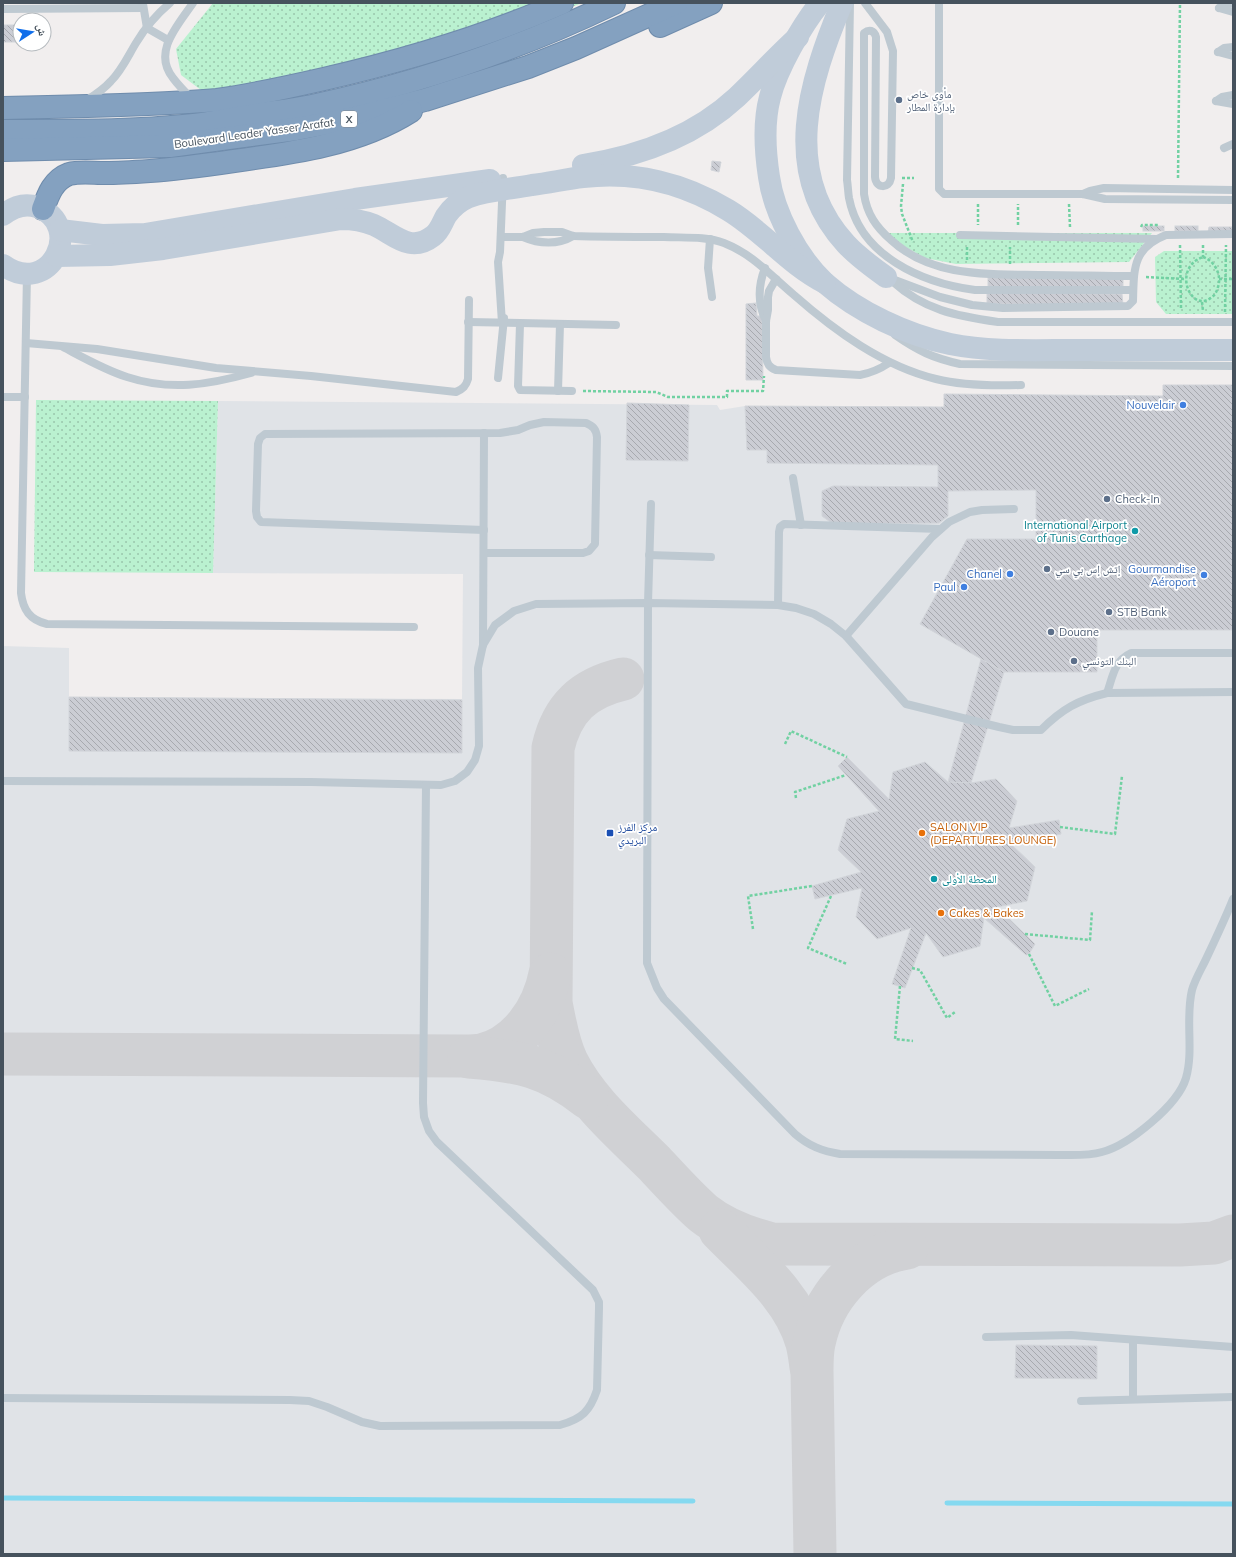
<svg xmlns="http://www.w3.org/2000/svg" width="1236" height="1557" viewBox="0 0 1236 1557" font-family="Mulish,'Noto Naskh Arabic',sans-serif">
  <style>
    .airport { fill: #e0e3e7 }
    .grass { fill: url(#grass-dots) }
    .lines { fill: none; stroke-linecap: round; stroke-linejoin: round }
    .stream { stroke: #85d9f0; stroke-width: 5 }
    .taxiway { stroke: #d0d1d4; stroke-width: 43 }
    .building { fill: url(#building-back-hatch); stroke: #d2d5da }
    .highway-casing { stroke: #6f8cac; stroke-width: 24 }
    .path { stroke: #71d1a2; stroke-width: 2.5; stroke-dasharray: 3 2; stroke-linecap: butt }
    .lane { stroke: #bec9d1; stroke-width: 8 }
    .secondary { stroke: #c0ccd9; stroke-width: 22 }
    .highway { stroke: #84a1c0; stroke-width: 22 }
    .service-dot { fill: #5c6f8a; stroke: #fff; stroke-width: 1.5 }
    .shop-dot { fill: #3f7fe0; stroke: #fff; stroke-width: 1.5 }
    .culture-dot { fill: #0f9aa8; stroke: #fff; stroke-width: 1.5 }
    .transit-dot { fill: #1a4fb4; stroke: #fff; stroke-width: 1.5 }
    .food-dot { fill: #e8710a; stroke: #fff; stroke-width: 1.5 }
    .labels { text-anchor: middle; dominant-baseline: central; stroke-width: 3.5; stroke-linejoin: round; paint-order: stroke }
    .shield { fill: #fff; stroke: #7e868e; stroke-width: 1 }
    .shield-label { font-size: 10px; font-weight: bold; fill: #46525d }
    .service-label { font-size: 11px; fill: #4e5e75; stroke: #fff; text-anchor: start }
    .street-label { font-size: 11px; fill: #46525d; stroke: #fff }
    .shop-label { font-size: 11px; fill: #366cbe; stroke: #fff; text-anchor: end }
    .culture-label { font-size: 11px; fill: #0d838f; stroke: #fff; text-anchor: end }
    .transit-label { font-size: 11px; fill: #164399; stroke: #fff; text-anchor: start }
    .food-label { font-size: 11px; fill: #c56008; stroke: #fff; text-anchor: start }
  </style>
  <defs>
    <pattern id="grass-dots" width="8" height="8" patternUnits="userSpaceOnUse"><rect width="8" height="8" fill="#baf1d0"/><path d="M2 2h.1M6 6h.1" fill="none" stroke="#99c6ac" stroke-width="1.8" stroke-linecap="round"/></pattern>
    <pattern id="building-back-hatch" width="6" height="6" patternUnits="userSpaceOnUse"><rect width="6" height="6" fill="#cbcdd4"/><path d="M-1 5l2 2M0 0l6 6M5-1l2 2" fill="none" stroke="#a7a9af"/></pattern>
  </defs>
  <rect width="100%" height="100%" fill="#f1eeee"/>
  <polygon class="airport" points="1163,385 1233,385 1233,1554 3,1554 3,646 69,648 69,697 462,699 463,574 213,573 218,401 717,405 720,410 745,406 944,407 944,394 1163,396"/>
  <g class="grass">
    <polygon points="213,3 582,3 464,49 205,93 181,75 176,49"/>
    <polygon points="886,233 1152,233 1129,262 956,264 925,258 897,242"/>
    <polygon points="1164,251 1233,251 1233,314 1166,314 1156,302 1155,257"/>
    <polygon points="36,400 218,401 213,573 34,572"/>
  </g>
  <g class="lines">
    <g class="stream">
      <polyline points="3,1498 693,1501"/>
      <polyline points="947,1503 1233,1504"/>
    </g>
    <g class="taxiway">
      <path d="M 623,679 C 584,688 562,708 553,748 L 551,1003 C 555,1023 558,1043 567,1062 C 587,1102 623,1132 654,1163 C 670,1180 686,1198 703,1213 C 723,1229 748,1238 772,1244 L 1180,1245 L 1214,1243 L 1233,1236"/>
      <path d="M 3,1054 L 464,1056 C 470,1056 476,1056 482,1055 C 519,1046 543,1010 550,974"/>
      <path d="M 469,1057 C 520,1061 547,1066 588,1098"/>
      <path d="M 720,1230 C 753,1264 794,1296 807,1343 C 809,1351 810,1359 811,1367"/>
      <path d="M 815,1554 L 812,1371 C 812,1362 812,1352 814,1343 C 823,1298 859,1255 907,1248"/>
    </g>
  </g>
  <g class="building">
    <rect x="3" y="25" width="17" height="17"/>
    <polygon points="712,161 721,162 719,172 711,170"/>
    <rect x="1143" y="226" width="21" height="5"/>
    <rect x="1175" y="226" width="23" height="5"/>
    <polygon points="1209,227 1232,227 1232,232 1208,232"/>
    <rect x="988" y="277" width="135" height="11"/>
    <polygon points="987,293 1122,294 1123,305 987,304"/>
    <polygon points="756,303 757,316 762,316 763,380 746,380 746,304"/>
    <polygon points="1163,385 1233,385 1233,630 1097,630 1097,672 1004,672 920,624 967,539 1036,539 1036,490 948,491 948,516 939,523 833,524 822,516 822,491 833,486 938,487 938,465 767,463 767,450 747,450 745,406 944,407 944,394 1163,396"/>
    <polygon points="627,403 689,405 688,461 626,460"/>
    <polygon points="981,659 1004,672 971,783 948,782"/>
    <polygon points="69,697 462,700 462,753 69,751"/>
    <polygon points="847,757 889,799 893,772 925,762 948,782 971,783 996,779 1017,801 1009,828 1059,820 1061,834 1012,845 1035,867 1027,901 997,907 1035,944 1029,954 1026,955 984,918 980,946 943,957 926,933 905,988 892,984 911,928 877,939 856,917 862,888 815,899 812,886 861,872 838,850 847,819 879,811 838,766"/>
    <polygon points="1016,1345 1097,1346 1097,1379 1015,1378"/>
  </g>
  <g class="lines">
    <defs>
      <g id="highway">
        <polyline points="660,26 711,3"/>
        <path d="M 3,108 C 51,107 99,106 148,104 C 171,103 194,102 217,100 C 253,95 289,87 324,79 C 406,60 485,37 562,3"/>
        <path d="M 3,131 C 63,130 124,132 183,126 C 208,124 232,119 255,115 C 274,112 293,110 312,106 C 415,84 519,49 614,3"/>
        <polyline points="3,150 170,146 296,129 355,118 425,100 528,67 576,48 676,3"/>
        <path d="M 43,209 C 48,195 53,180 69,174 C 80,171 93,173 105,173 C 120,173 135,172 150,171 C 178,169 206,165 234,161 C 294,153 359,144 411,111"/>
      </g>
    </defs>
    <use href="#highway" class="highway-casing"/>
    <g class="path">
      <polyline points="902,178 914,178"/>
      <polyline points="1178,178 1180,3"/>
      <polyline points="903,184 901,206 902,214 913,242"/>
      <polyline points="978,204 978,225"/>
      <polyline points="1069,204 1070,227"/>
      <polyline points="1018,225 1018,204"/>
      <polyline points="1141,227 1142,225 1159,225"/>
      <polyline points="1180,245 1181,310"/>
      <polyline points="1203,245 1203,257"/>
      <path d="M 1203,257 C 1215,261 1222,275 1218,287 C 1217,291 1215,295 1212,297 C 1191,315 1171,268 1203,257 Z"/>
      <polyline points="967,260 967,247"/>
      <polyline points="1010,264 1010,247"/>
      <polyline points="1146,277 1186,279"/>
      <polyline points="1219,279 1233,279"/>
      <polyline points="1202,302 1203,311"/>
      <polyline points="1225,312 1226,245"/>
      <polyline points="583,391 656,392 668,397 727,397 727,391 763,391 764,376"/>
      <polyline points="785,744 791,731 847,757"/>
      <polyline points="796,798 795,792 846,775"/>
      <polyline points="1060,827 1115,834 1122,776"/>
      <polyline points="831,896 808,948 847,964"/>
      <polyline points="753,929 748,896 812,886"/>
      <polyline points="1025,934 1090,940 1092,911"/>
      <polyline points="1029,954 1055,1006 1089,989"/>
      <polyline points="912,968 920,970 947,1018 955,1012"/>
      <polyline points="900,986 895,1039 913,1041"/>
    </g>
    <g class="lane">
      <path d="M 850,3 L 847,180 C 848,186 848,192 849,198 C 860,256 922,283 975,290 L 1133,290"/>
      <path d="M 865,3 L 887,32 L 893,51 L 891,178 C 889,189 876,189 875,177 L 876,37 C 874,30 869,29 864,33 L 864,194 C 867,214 876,227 891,240 C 932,278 990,274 1042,275 C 1072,275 1103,276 1133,276"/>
      <polyline points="939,3 939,189 944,194 1083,194 1105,199 1233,200"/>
      <polyline points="143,4 147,28 168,40"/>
      <polyline points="1219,8 1225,5 1233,3"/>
      <polyline points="1219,8 1233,12"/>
      <polyline points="3,9 143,8"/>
      <polyline points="1218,52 1224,48 1233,47"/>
      <polyline points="1218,52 1233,56"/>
      <path d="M 192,99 C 186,93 179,86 173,78 C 152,52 178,25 193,3"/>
      <path d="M 87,100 C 95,95 104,89 111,81 C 122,70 128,56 136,43 C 145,28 157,14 170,3"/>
      <polyline points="1216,101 1222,97 1233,95"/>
      <polyline points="1216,101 1233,104"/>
      <polyline points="1224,148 1233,144"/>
      <polyline points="1083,194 1090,191 1104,188 1233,190"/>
      <polyline points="960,235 1156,239"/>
      <path d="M 501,237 L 523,237 L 533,233 L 544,232 L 562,232 L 573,236 C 603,237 634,237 664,237 C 684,238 705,236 724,243 C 754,255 770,275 794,295 C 835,331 883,366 936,379 C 964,386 993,386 1021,385"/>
      <path d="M 523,237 C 539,244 558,245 573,236"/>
      <polyline points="710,239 708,268 712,297"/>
      <path d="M 765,268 C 758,286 757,303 766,321"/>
      <path d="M 27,274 L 21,593 C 23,610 30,620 47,624 L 414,627"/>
      <path d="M 887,277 L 940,297 L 972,305 L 1003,308 L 1128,306 L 1133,301 C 1134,270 1132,248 1166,235 L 1233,234"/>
      <path d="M 776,279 L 769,291 L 768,297 L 768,310 L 766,321 L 766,357 C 767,364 769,367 776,370 L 860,375 C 871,373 880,369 889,363"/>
      <path d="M 892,281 C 924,310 956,316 998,322 L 1233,322"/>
      <polyline points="468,322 616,325"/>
      <polyline points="502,323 498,262 500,252 503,178"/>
      <polyline points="520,324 518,386 520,390 572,391"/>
      <path d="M 895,335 C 918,351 933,358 960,364 L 1233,366"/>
      <path d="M 26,343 L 97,349 L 216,368 L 311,376 L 456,392 C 463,389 466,386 468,379 L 469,300"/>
      <path d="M 63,347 C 84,358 105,370 127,377 C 170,391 208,385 251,373"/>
      <polyline points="498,378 504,318"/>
      <polyline points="558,391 560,324"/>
      <polyline points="3,397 25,397"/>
      <polyline points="793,478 801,525"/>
      <path d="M 651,504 L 648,603 L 647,963 L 657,988 L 664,999 L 795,1134 C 809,1146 822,1151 840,1154 L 1060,1155 C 1074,1155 1088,1156 1102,1152 C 1129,1145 1178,1105 1186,1078 C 1194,1050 1185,1019 1192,990 C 1195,979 1202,968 1207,957 C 1216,938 1225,919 1233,899"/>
      <path d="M 484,553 L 583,553 L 589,551 L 595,544 L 597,437 C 596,429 593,426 586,423 L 544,422 L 530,425 L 518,430 L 500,433 L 265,434 L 260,438 L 258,444 L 256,511 L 257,517 L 261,522 L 484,530"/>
      <polyline points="649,555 711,557"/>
      <polyline points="778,605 779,532 780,527 784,524 940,529"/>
      <polyline points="846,636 932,537 949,522 970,512 982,510 1014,509"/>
      <polyline points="483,645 484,433"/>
      <path d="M 1107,693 C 1113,676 1114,661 1131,653 L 1233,653"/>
      <path d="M 3,781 L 311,782 L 441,785 L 455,781 L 467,772 L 475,760 L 479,746 L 478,668 L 483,645 L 495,625 L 514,611 L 536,604 L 648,603 L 778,605 L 796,608 L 814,614 L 831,624 L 846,636 L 906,704 L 999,727 L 1013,730 L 1041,730 C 1062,709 1078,700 1107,693 L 1233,692"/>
      <polyline points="986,1337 1071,1335 1233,1347"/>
      <path d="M 3,1398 L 290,1400 L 309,1401 L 327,1407 L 362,1422 L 380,1426 L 560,1425 C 582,1419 590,1411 597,1390 L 599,1308 L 599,1302 L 593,1290 L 437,1142 L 429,1131 L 424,1117 L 423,1103 L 426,785"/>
      <polyline points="1133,1399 1133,1340"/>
      <polyline points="1081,1401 1233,1397"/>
    </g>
    <g class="secondary">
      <path d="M 820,3 C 802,25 777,69 770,97 C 763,123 765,151 769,177 C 774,213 798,258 825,283 C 858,312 907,335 950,344 C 990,352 1033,350 1075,350 C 1127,350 1180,350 1233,350"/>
      <path d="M 842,3 C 809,82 780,172 846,244 C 858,257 872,267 886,277"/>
      <path d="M 583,165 C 640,156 694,137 737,97 C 758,77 777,56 798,37"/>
      <path d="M 3,215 C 13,207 25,203 37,207 C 86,225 50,299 3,265"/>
      <polyline points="60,230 102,235 145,234 355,199 490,180"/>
      <path d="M 57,256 L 110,255 L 163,249 L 341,219 C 353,219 364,221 374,225 C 394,234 410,254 433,236 C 440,231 442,223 446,216 C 452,207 460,201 469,197 C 489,190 511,189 532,185 C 549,183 566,179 583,177 C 634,171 684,183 728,210 C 763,231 788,264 825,283"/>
    </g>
    <use href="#highway" class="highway"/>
  </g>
  <g class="service-dot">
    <circle cx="899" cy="100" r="4"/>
    <circle cx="1107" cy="499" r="4"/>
    <circle cx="1047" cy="569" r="4"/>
    <circle cx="1109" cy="612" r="4"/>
    <circle cx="1051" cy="632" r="4"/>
    <circle cx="1074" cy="661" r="4"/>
  </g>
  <g class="shop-dot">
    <circle cx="1183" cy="405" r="4"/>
    <circle cx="1010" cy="574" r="4"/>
    <circle cx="1204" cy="575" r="4"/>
    <circle cx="964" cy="587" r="4"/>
  </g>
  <g class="culture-dot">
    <circle cx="1135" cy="531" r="4"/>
    <circle cx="934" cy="879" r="4"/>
  </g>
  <rect class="transit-dot" x="606" y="829" width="8" height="8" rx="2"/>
  <g class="food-dot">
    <circle cx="922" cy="833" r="4"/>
    <circle cx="941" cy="913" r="4"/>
  </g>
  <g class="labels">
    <rect class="shield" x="341" y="111" width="16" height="16" rx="3"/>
    <g class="shield-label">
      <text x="349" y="119">X</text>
    </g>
    <g class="service-label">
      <text x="907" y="94">مأوى خاص<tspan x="907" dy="13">بإدارة المطار</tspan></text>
      <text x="1115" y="499">Check-In</text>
      <text x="1055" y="569">إتش إس بي سي</text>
      <text x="1117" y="612">STB Bank</text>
      <text x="1059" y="632">Douane</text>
      <text x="1082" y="661">البنك التونسي</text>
    </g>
    <g class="street-label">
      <text transform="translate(254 133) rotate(-8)">Boulevard Leader Yasser Arafat</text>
    </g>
    <g class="shop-label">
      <text x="1175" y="405">Nouvelair</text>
      <text x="1196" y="569">Gourmandise<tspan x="1196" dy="13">Aéroport</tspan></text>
      <text x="1002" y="574">Chanel</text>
      <text x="956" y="587">Paul</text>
    </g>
    <g class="culture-label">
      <text x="1127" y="525">International Airport<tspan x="1127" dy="13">of Tunis Carthage</tspan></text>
      <text x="942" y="879" text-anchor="start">المحطة الأولى</text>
    </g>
    <g class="transit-label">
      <text x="618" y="827">مركز الفرز<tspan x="618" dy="13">البريدي</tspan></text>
    </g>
    <g class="food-label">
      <text x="930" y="827">SALON VIP<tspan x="930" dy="13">(DEPARTURES LOUNGE)</tspan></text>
      <text x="949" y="913">Cakes &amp; Bakes</text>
    </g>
  </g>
  <rect width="1236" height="1557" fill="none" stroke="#46525d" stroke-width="8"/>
  <g transform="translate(32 32) rotate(78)"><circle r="19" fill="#ffffff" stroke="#b5babe"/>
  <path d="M0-3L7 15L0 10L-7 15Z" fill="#106eea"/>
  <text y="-6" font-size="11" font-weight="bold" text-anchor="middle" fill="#46525d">ش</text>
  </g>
</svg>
